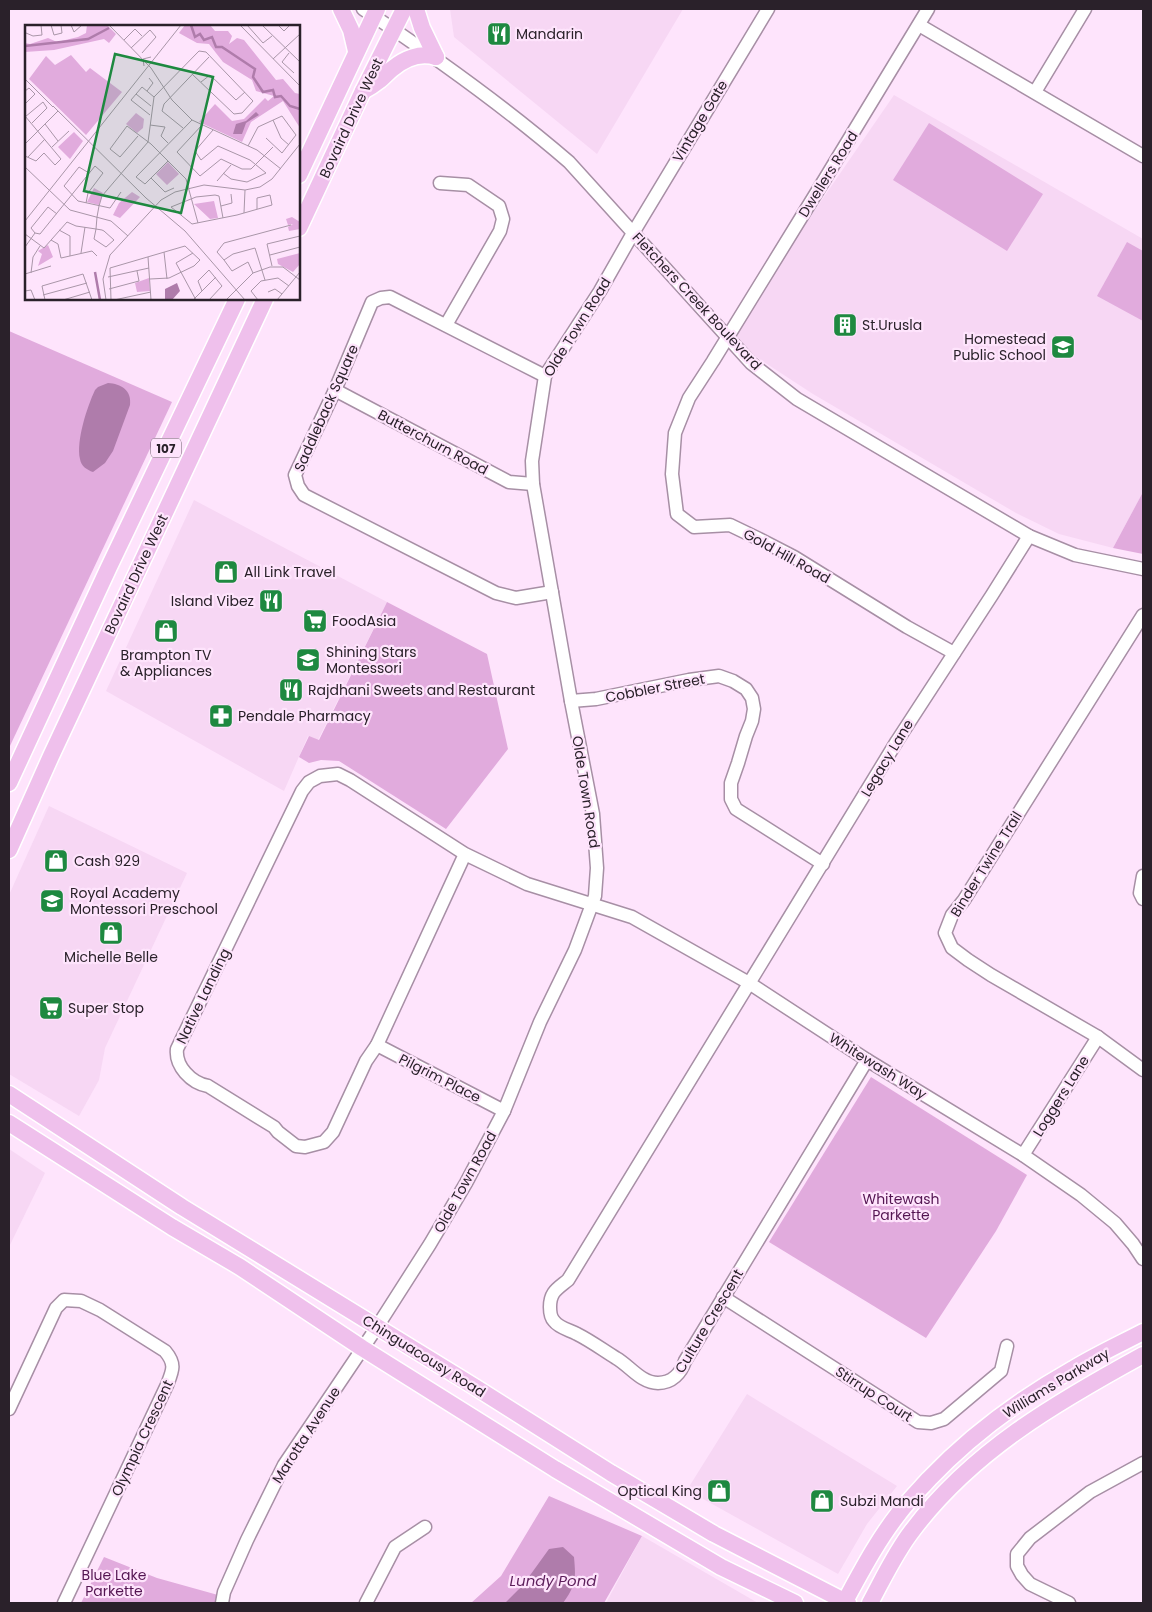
<svg xmlns="http://www.w3.org/2000/svg" width="1152" height="1612" viewBox="0 0 1152 1612" font-family="Poppins,sans-serif">
  <style>
    .built { fill: #f7d7f4 }
    .green { fill: #e1abdd }
    .water { fill: #af7cab }
    .lines { fill: none; stroke-linecap: round; stroke-linejoin: round }
    .minor-casing { stroke: #a78fa5; stroke-width: 15 }
    .major-casing { stroke: #fff; stroke-width: 19 }
    .minor { stroke: #fff; stroke-width: 12 }
    .major { stroke: #efc0ec; stroke-width: 16 }
    .labels { text-anchor: middle; dominant-baseline: central; stroke-width: 4.5; stroke-linejoin: round; paint-order: stroke }
    .shield { fill: #fee4fc; stroke: #6a5c69; stroke-width: 1 }
    .shield-label { font-size: 12px; font-weight: bold; fill: #2a212a }
    .poi-label { font-size: 14px; fill: #2a212a; stroke: #fee4fc; text-anchor: start }
    .street-label { font-size: 14px; fill: #2a212a; stroke: #fee4fc }
    .park-label { font-size: 14px; fill: #541552; stroke: #fee4fc }
    .water-label { font-size: 15px; font-style: italic; fill: #5d1f5b; stroke: #fee4fc }
    .inset-river { fill: none; stroke: #af7cab; stroke-width: 2.5 }
    .inset-road { fill: none; stroke: #a996a8; stroke-width: 1 }
    .view { fill: #1e8940; fill-opacity: 0.15; stroke: #1e8940; stroke-width: 2.5 }
    .inset-edge { fill: none; stroke: #2a212a; stroke-width: 2.5 }
  </style>
  <rect width="100%" height="100%" fill="#fee4fc"/>
  <g class="built">
    <polygon points="450,9 683,9 597,154 454,37"/>
    <polygon points="894,95 1143,239 1143,492 1113,548 1059,534 1016,513 813,394 727,338"/>
    <polygon points="194,500 387,602 318,740 308,736 284,791 106,691"/>
    <polygon points="49,806 187,873 105,1048 99,1080 79,1116 9,1074 9,895"/>
    <polygon points="9,1149 45,1173 9,1247"/>
    <polygon points="747,1394 897,1486 867,1524 838,1574 687,1490"/>
    <polygon points="642,1536 758,1603 606,1603"/>
  </g>
  <g class="green">
    <polygon points="929,123 1043,194 1007,251 893,180"/>
    <polygon points="1127,242 1143,251 1143,321 1097,296"/>
    <polygon points="9,331 172,402 9,748"/>
    <polygon points="1143,492 1143,554 1113,548"/>
    <polygon points="387,602 487,654 508,749 446,829 339,761 321,760 309,763 299,757 309,736 319,740"/>
    <polygon points="871,1077 1027,1175 996,1231 926,1338 769,1242"/>
    <polygon points="549,1496 642,1536 604,1603 471,1603 501,1576"/>
    <polygon points="104,1557 157,1578 218,1595 217,1603 81,1603"/>
  </g>
  <g class="water">
    <path d="M 108,383 C 121,384 132,390 130,405 L 113,451 L 105,463 L 93,472 C 87,470 81,466 80,459 C 76,441 87,407 95,390 L 98,387 Z"/>
    <path d="M 563,1547 L 574,1557 C 576,1579 576,1585 563,1603 L 505,1603 L 523,1585 L 549,1549 Z"/>
  </g>
  <g class="lines">
    <defs>
      <g id="minor">
        <path d="M 363,9 C 434,56 504,106 569,162 L 751,363 L 797,399 L 1029,536 L 1075,555 L 1143,569"/>
        <polyline points="928,9 823,182 713,361 689,398 675,433 672,474 677,514 694,527 730,525 759,539 794,557 907,627 954,653"/>
        <polyline points="919,25 1143,156"/>
        <polyline points="1035,92 1085,9"/>
        <polyline points="440,183 468,185 499,206 503,219 500,231 446,325"/>
        <polyline points="545,376 390,297 381,298 372,302 335,390 295,475 298,486 304,495 496,593 516,598 552,592"/>
        <polyline points="335,390 509,482 533,484"/>
        <polyline points="1143,615 964,900 952,915 945,933 952,948 968,960 991,975 1098,1037 1143,1070"/>
        <polyline points="571,701 596,699 689,680 719,676 733,681 746,689 752,698 754,709 752,721 746,736 738,763 731,783 731,799 736,809 823,864"/>
        <path d="M 465,854 L 377,1045 L 366,1061 L 333,1132 L 324,1142 L 305,1147 L 296,1146 L 278,1132 L 274,1127 L 208,1086 C 191,1083 175,1066 177,1049 L 302,791 L 309,782 L 320,776 L 338,774 L 350,780 L 465,854 L 527,884 L 632,917 L 749,983 L 867,1060 L 1023,1155 L 1081,1195 L 1115,1223 L 1133,1244 L 1143,1259"/>
        <polyline points="1143,876 1140,893 1143,899"/>
        <polyline points="377,1045 504,1111"/>
        <path d="M 867,1060 L 685,1361 C 681,1373 672,1383 658,1383 C 641,1383 630,1366 616,1358 C 603,1350 591,1341 577,1334 C 570,1330 559,1328 554,1321 C 551,1318 550,1311 550,1307 C 550,1292 557,1289 568,1280 L 897,741 L 992,595 L 1029,536"/>
        <polyline points="1023,1155 1098,1037"/>
        <polyline points="723,1297 918,1422 931,1423 944,1419 1001,1371 1007,1346"/>
        <path d="M 9,1409 L 56,1308 L 64,1300 L 81,1301 L 100,1310 L 165,1351 C 176,1364 173,1370 167,1385 L 64,1603"/>
        <polyline points="222,1603 224,1592 247,1540 284,1465 377,1327 430,1244 466,1183 504,1111 540,1022 575,950 595,896 597,868 593,814 571,701 533,484 532,461 545,376 600,291 633,233 768,9"/>
        <polyline points="366,1603 395,1547 425,1527"/>
        <polyline points="1069,1603 1030,1584 1022,1575 1017,1566 1017,1554 1030,1538 1090,1492 1143,1463"/>
      </g>
      <g id="major">
        <polyline points="341,9 351,30 356,51"/>
        <polyline points="416,9 422,28 436,57"/>
        <path d="M 363,91 C 369,88 375,84 380,80 C 384,77 387,73 392,69 C 404,59 420,52 436,57"/>
        <polyline points="299,175 377,9"/>
        <polyline points="299,228 363,91 404,9"/>
        <polyline points="9,783 109,567 237,299"/>
        <polyline points="9,850 51,756 265,299"/>
        <polyline points="9,1094 182,1207 475,1387 611,1473 714,1534 848,1603"/>
        <polyline points="9,1123 172,1227 240,1267 362,1348 555,1469 721,1567 795,1603"/>
        <path d="M 844,1603 C 861,1572 877,1541 899,1513 C 908,1501 919,1490 929,1479 C 971,1435 1020,1399 1073,1369 C 1096,1355 1120,1344 1143,1332"/>
        <path d="M 870,1603 C 883,1579 895,1553 912,1531 C 972,1451 1057,1402 1143,1355"/>
      </g>
    </defs>
    <use href="#minor" class="minor-casing"/>
    <use href="#major" class="major-casing"/>
    <use href="#minor" class="minor"/>
    <use href="#major" class="major"/>
  </g>
  <defs>
    <symbol id="restaurant-square" viewBox="-11 -11 22 22"><rect x="-9" y="-9" width="18" height="18" rx="4" fill="#1e8940" stroke="#fee4fc"/><path d="M-5-6h1v4h1v-4h1v4h1v-4h1v5L-1.5 .5V6h-2V.5L-5-1ZM5-6V6H3V1.5H1.5Q1.5-4 5-6Z" fill="#fff"/></symbol>
    <symbol id="building-square" viewBox="-11 -11 22 22"><rect x="-9" y="-9" width="18" height="18" rx="4" fill="#1e8940" stroke="#fee4fc"/><path d="M-4-6H4V6H1V3H-1V6H-4ZM-2.5-4.3h1.7v1.8h-1.7ZM.8-4.3h1.7v1.8H.8ZM-2.5-1h1.7V.8h-1.7ZM.8-1h1.7V.8H.8Z" fill="#fff"/></symbol>
    <symbol id="school-square" viewBox="-11 -11 22 22"><rect x="-9" y="-9" width="18" height="18" rx="4" fill="#1e8940" stroke="#fee4fc"/><path d="M0-5L7-2L0 1L-7-2ZM-4 1L0 2.5L4 1V4Q0 6-4 4Z" fill="#fff"/></symbol>
    <symbol id="shop-square" viewBox="-11 -11 22 22"><rect x="-9" y="-9" width="18" height="18" rx="4" fill="#1e8940" stroke="#fee4fc"/><path d="M-5-2.5h2.3a2.7 3.5 0 0 1 5.4 0H5L5.5 6h-11ZM-1.5-2.5h3a1.5 2.3 0 0 0-3 0Z" fill="#fff"/></symbol>
    <symbol id="supermarket-square" viewBox="-11 -11 22 22"><rect x="-9" y="-9" width="18" height="18" rx="4" fill="#1e8940" stroke="#fee4fc"/><path d="M-6-5.5h2.5l.6 2H6L4.5 2H-2.5L-4.4-4H-6ZM-1.5 3.2a1.3 1.3 0 1 0 .1 0ZM3 3.2a1.3 1.3 0 1 0 .1 0Z" fill="#fff"/></symbol>
    <symbol id="pharmacy-square" viewBox="-11 -11 22 22"><rect x="-9" y="-9" width="18" height="18" rx="4" fill="#1e8940" stroke="#fee4fc"/><path d="M-2-6h4v4h4v4h-4v4h-4v-4h-4v-4h4Z" fill="#fff"/></symbol>
  </defs>
  <g fill-rule="evenodd">
    <use href="#restaurant-square" x="485" y="20" width="28" height="28"/>
    <use href="#building-square" x="831" y="311" width="28" height="28"/>
    <use href="#school-square" x="1049" y="333" width="28" height="28"/>
    <use href="#shop-square" x="212" y="558" width="28" height="28"/>
    <use href="#restaurant-square" x="257" y="587" width="28" height="28"/>
    <use href="#supermarket-square" x="301" y="607" width="28" height="28"/>
    <use href="#shop-square" x="152" y="617" width="28" height="28"/>
    <use href="#school-square" x="294" y="646" width="28" height="28"/>
    <use href="#restaurant-square" x="277" y="676" width="28" height="28"/>
    <use href="#pharmacy-square" x="207" y="702" width="28" height="28"/>
    <use href="#shop-square" x="42" y="847" width="28" height="28"/>
    <use href="#school-square" x="38" y="887" width="28" height="28"/>
    <use href="#shop-square" x="97" y="919" width="28" height="28"/>
    <use href="#supermarket-square" x="37" y="994" width="28" height="28"/>
    <use href="#shop-square" x="705" y="1477" width="28" height="28"/>
    <use href="#shop-square" x="808" y="1487" width="28" height="28"/>
  </g>
  <g class="labels">
    <rect class="shield" x="151" y="438.5" width="30" height="19" rx="4"/>
    <g class="shield-label">
      <text x="166" y="448">107</text>
    </g>
    <g class="poi-label">
      <text x="516" y="34">Mandarin</text>
      <text x="862" y="325">St.Urusla</text>
      <text x="1046" y="339" text-anchor="end">Homestead<tspan x="1046" dy="16">Public School</tspan></text>
      <text x="244" y="572">All Link Travel</text>
      <text x="254" y="601" text-anchor="end">Island Vibez</text>
      <text x="332" y="621">FoodAsia</text>
      <text x="326" y="652">Shining Stars<tspan x="326" dy="16">Montessori</tspan></text>
      <text x="166" y="655" text-anchor="middle">Brampton TV<tspan x="166" dy="16">&amp; Appliances</tspan></text>
      <text x="308" y="690">Rajdhani Sweets and Restaurant</text>
      <text x="238" y="716">Pendale Pharmacy</text>
      <text x="74" y="861">Cash 929</text>
      <text x="70" y="893">Royal Academy<tspan x="70" dy="16">Montessori Preschool</tspan></text>
      <text x="111" y="957" text-anchor="middle">Michelle Belle</text>
      <text x="68" y="1008">Super Stop</text>
      <text x="702" y="1491" text-anchor="end">Optical King</text>
      <text x="840" y="1501">Subzi Mandi</text>
    </g>
    <g class="street-label">
      <text transform="translate(351 118) rotate(-65)">Bovaird Drive West</text>
      <text transform="translate(700 121) rotate(-59)">Vintage Gate</text>
      <text transform="translate(828 174) rotate(-58)">Dwellers Road</text>
      <text transform="translate(697 301) rotate(47)">Fletchers Creek Boulevard</text>
      <text transform="translate(577 327) rotate(-58)">Olde Town Road</text>
      <text transform="translate(326 408) rotate(-66)">Saddleback Square</text>
      <text transform="translate(433 442) rotate(28)">Butterchurn Road</text>
      <text transform="translate(787 556) rotate(29)">Gold Hill Road</text>
      <text transform="translate(136 574) rotate(-65)">Bovaird Drive West</text>
      <text transform="translate(655 688) rotate(-11)">Cobbler Street</text>
      <text transform="translate(887 758) rotate(-59)">Legacy Lane</text>
      <text transform="translate(586 792) rotate(81)">Olde Town Road</text>
      <text transform="translate(986 864) rotate(-58)">Binder Twine Trail</text>
      <text transform="translate(203 996) rotate(-64)">Native Landing</text>
      <text transform="translate(878 1066) rotate(32)">Whitewash Way</text>
      <text transform="translate(440 1078) rotate(27)">Pilgrim Place</text>
      <text transform="translate(1061 1096) rotate(-58)">Loggers Lane</text>
      <text transform="translate(465 1182) rotate(-61)">Olde Town Road</text>
      <text transform="translate(709 1321) rotate(-59)">Culture Crescent</text>
      <text transform="translate(424 1356) rotate(32)">Chinguacousy Road</text>
      <text transform="translate(1056 1383) rotate(-31)">Williams Parkway</text>
      <text transform="translate(874 1394) rotate(33)">Stirrup Court</text>
      <text transform="translate(306 1435) rotate(-57)">Marotta Avenue</text>
      <text transform="translate(142 1438) rotate(-65)">Olympia Crescent</text>
    </g>
    <g class="park-label">
      <text x="901" y="1199">Whitewash<tspan x="901" dy="16">Parkette</tspan></text>
      <text x="114" y="1575">Blue Lake<tspan x="114" dy="16">Parkette</tspan></text>
    </g>
    <g class="water-label">
      <text x="553" y="1580">Lundy Pond</text>
    </g>
  </g>
  <g transform="translate(25 25)">
    <rect width="275" height="275" fill="#fee4fc"/>
    <path d="M 62,0 L 82,0 L 91,9 L 84,18 L 79,14 L 29,25 L 0,27 L 0,18 L 5,19 L 23,13 L 32,17 L 53,12 L 61,8 ZM 160,0 L 185,0 L 190,6 L 203,6 L 207,11 L 204,19 L 212,13 L 219,15 L 251,55 L 258,54 L 270,68 L 275,69 L 275,103 L 258,76 L 226,97 L 217,117 L 174,97 L 190,79 L 207,96 L 219,94 L 240,73 L 243,76 L 249,71 L 231,66 L 227,55 L 198,37 L 184,19 L 172,18 L 154,8 ZM 46,30 L 61,47 L 65,43 L 97,67 L 61,110 L 4,54 L 21,31 L 30,40 ZM 111,88 L 119,94 L 118,103 L 112,108 L 101,99 ZM 49,107 L 58,116 L 45,134 L 33,122 ZM 143,137 L 154,149 L 142,160 L 131,149 ZM 69,163 L 78,168 L 74,180 L 62,177 ZM 107,167 L 115,172 L 95,193 L 88,190 L 94,178 ZM 189,176 L 193,193 L 185,194 L 169,179 ZM 267,192 L 275,197 L 275,204 L 264,206 L 263,202 L 268,199 L 263,200 L 261,194 ZM 23,220 L 28,232 L 13,241 L 17,229 L 13,226 ZM 275,228 L 275,239 L 268,247 L 253,239 L 252,234 ZM 124,253 L 125,266 L 112,267 L 110,258 Z" fill="#e1abdd"/>
    <path d="M 231,87 L 234,90 L 221,98 L 217,109 L 208,109 L 211,99 L 221,96 ZM 152,258 L 155,266 L 147,275 L 140,275 L 140,264 Z" fill="#af7cab"/>
    <path class="inset-river" d="M 166,0 L 170,12 L 175,9 L 179,15 L 187,12 L 191,22 L 197,22 L 230,44 L 228,52 L 238,67 L 248,65 L 250,72 L 256,71 L 265,81 L 275,84M 0,21 L 63,14 L 84,3M 70,247 L 75,275"/>
    <path class="inset-road" d="M 26,0 L 29,10 L 37,8 L 36,0M 46,0 L 49,7 L 57,0M 84,0 L 126,43 L 147,75 L 167,95 L 232,125 L 256,144M 215,0 L 275,61M 222,0 L 238,18 L 247,11M 237,0 L 275,37M 253,0 L 259,6 L 265,0M 1,8 L 8,11 L 17,10 L 16,0M 99,15 L 110,4 L 117,11M 106,23 L 125,5 L 131,12 L 117,28M 264,28 L 257,37 L 269,48M 248,34 L 275,9M 119,41 L 118,34 L 126,32M 0,54 L 28,82M 176,57 L 185,50 L 211,75 L 220,67M 0,66 L 4,63 L 10,69 L 0,79M 122,66 L 128,58 L 124,53M 111,69 L 126,81M 28,81 L 121,173 L 160,206 L 220,275M 125,90 L 106,75 L 117,62 L 129,72M 0,91 L 36,134 L 30,140 L 19,128 L 11,136 L 0,131M 0,92 L 18,77 L 22,83 L 7,98M 248,95 L 256,113 L 264,120M 20,99 L 33,116M 125,100 L 140,102 L 136,111 L 143,118M 177,100 L 152,127 L 175,151 L 196,134 L 217,144 L 226,144 L 248,122M 158,103 L 137,86 L 139,79 L 184,32M 188,105 L 170,126 L 176,135 L 193,121 L 225,135 L 241,148 L 222,157 L 206,154 L 198,148M 113,111 L 95,132 L 85,124 L 102,101 L 126,119 L 161,154 L 173,198M 0,119 L 33,86M 223,121 L 233,102 L 257,91 L 271,110 L 257,128 L 241,113M 27,122 L 44,106M 3,132 L 20,114M 143,136 L 120,159 L 111,152 L 167,95M 0,142 L 45,185 L 86,196 L 103,211M 64,148 L 54,142 L 39,161 L 53,176 L 85,183 L 96,167M 126,153 L 140,167 L 149,163M 192,156 L 206,140M 196,181 L 207,178 L 206,169M 219,188 L 220,165M 198,193 L 194,171 L 190,170 L 171,172 L 146,182 L 167,199 L 212,190 L 247,180 L 245,170 L 232,173 L 232,184M 0,196 L 156,0M 34,205 L 45,211 L 45,231M 10,208 L 15,209 L 70,141 L 78,148 L 63,168 L 61,178M 10,208 L 6,203 L 23,182 L 32,189M 0,209 L 19,223 L 42,197 L 51,201 L 71,204 L 77,205 L 79,206 L 89,215 L 81,222 L 69,214 L 71,204 L 72,192 L 74,181 L 77,171 L 123,117 L 129,72 L 174,26 L 181,27 L 228,76 L 217,88 L 209,89 L 167,49M 26,215 L 33,219 L 36,233 L 67,226 L 72,231M 0,222 L 10,208M 139,227 L 142,254M 56,228 L 60,202M 168,228 L 151,238 L 171,275M 245,230 L 275,222M 123,232 L 126,275M 199,235 L 192,227 L 199,218 L 266,200M 247,241 L 242,219 L 275,211M 6,248 L 8,232 L 15,221M 228,248 L 223,237 L 207,246 L 199,235 L 208,229 L 230,223 L 240,255M 0,249 L 26,241M 83,252 L 124,243M 84,264 L 114,256 L 112,246M 0,266 L 6,265 L 10,275M 177,266 L 173,256 L 184,245 L 197,261 L 184,275M 243,267 L 250,264 L 257,269M 18,270 L 62,258M 20,275 L 17,261 L 58,249 L 67,275M 38,275 L 65,267M 81,275 L 78,254 L 85,230 L 136,175 L 150,167 L 179,160 L 220,165 L 235,162 L 247,154 L 275,119M 86,275 L 85,243 L 160,221 L 175,235 L 169,241 L 144,253 L 125,254M 89,275 L 126,267M 168,275 L 191,252M 201,275 L 228,248 L 245,242 L 258,242 L 275,255M 233,275 L 226,266 L 236,256 L 253,253 L 264,261M 252,275 L 275,247"/>
    <path class="view" d="M 90,29 L 188,52 L 156,188 L 59,166 Z"/>
    <rect width="275" height="275" class="inset-edge"/>
  </g>
  <rect width="1152" height="1612" fill="none" stroke="#2a212a" stroke-width="20"/>
</svg>
